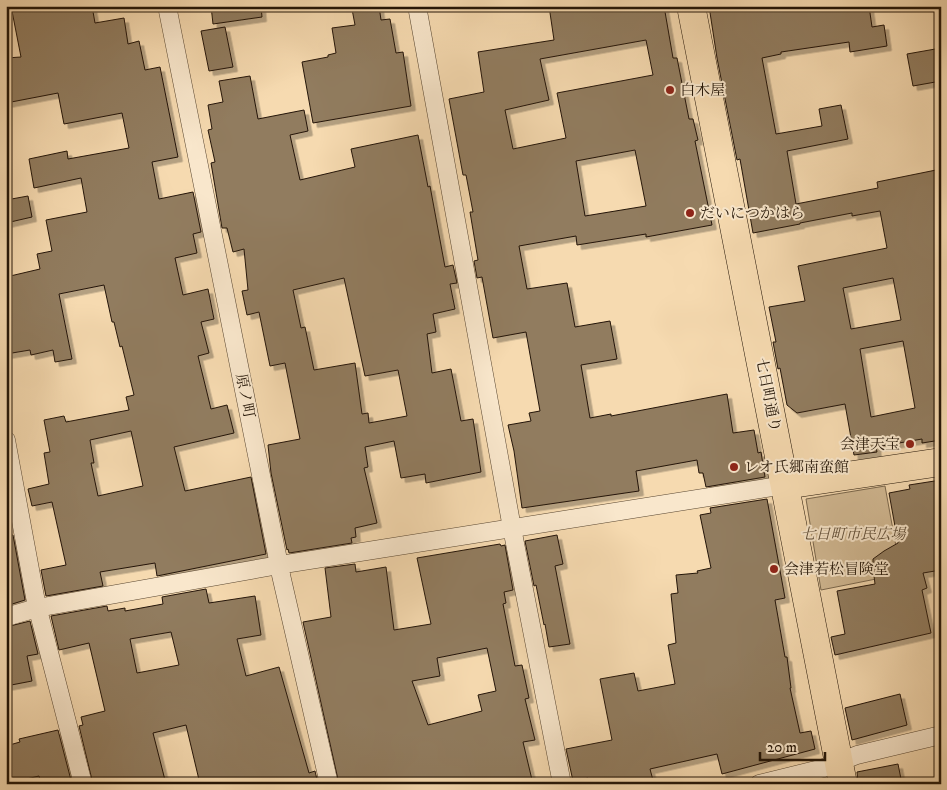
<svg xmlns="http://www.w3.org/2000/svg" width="947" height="790" viewBox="0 0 947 790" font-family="'IM FELL DW Pica','Noto Serif JP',serif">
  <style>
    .green { fill: #d2b993; stroke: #7a674d }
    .building { fill: #917b5f; stroke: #231507; fill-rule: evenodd; filter: url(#shadow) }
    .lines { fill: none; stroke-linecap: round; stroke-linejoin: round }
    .street-casing { stroke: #584631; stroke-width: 19 }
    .primary-casing { stroke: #231507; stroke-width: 29 }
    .highway-casing { stroke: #231507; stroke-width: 29 }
    .street { stroke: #f9e7cc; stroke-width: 18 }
    .primary { stroke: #f6dab0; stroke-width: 28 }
    .highway { stroke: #f6dab0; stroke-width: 28 }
    .poi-dot { fill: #8f2418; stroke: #f9e7cc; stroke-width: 2 }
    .labels { text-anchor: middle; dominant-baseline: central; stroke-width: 4; stroke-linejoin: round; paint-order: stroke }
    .poi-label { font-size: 15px; fill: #231507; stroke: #f9e7cc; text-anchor: start }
    .street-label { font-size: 15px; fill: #231507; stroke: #f9e7cc }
    .park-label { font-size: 15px; font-style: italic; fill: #604e38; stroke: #f9e7cc }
  </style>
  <defs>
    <filter id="shadow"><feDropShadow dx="4.5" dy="4.5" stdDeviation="0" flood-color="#0004"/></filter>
  </defs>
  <rect width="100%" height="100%" fill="#f6dab0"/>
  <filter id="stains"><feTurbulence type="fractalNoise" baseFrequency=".004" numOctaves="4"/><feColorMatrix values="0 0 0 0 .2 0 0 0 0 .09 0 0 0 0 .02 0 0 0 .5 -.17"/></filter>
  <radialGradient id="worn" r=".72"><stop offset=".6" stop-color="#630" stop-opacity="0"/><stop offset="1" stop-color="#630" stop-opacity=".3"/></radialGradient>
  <polygon class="green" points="885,486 901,574 821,590 806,499"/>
  <g class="building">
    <path d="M 11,6 L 92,6 L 95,23 L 124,18 L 128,44 L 139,41 L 145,70 L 160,67 L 178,157 L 152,162 L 159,199 L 193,192 L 201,232 L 193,234 L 197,253 L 175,258 L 183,295 L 208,289 L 214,319 L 201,322 L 209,353 L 198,356 L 211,409 L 227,405 L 234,433 L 174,447 L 185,491 L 251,477 L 266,554 L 157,576 L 155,563 L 100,572 L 103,586 L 46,596 L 41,570 L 66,565 L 52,502 L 32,506 L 28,489 L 49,484 L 44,453 L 50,452 L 44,420 L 64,416 L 66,422 L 129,410 L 126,397 L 134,395 L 122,346 L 120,347 L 114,322 L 112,322 L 104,285 L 59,294 L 72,359 L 55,362 L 53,350 L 31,355 L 30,350 L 6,354 L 6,277 L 40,269 L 37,254 L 52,251 L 46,220 L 87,212 L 81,178 L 34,188 L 29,159 L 67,151 L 68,159 L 129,148 L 122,113 L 64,124 L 58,93 L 6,103 L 6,58 L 21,57 ZM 131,431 L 143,486 L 98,496 L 91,463 L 94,463 L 90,440 Z"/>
    <polygon points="211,6 261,6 262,17 213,24"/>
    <polygon points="367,6 379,6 381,20 390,19 396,53 403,52 411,106 313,123 302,62 328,57 328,55 336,53 332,28 355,25 352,9"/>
    <path d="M 549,6 L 664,6 L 673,58 L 677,58 L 689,119 L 693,119 L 698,140 L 695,141 L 712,225 L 646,237 L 646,234 L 577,245 L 576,236 L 519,246 L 527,289 L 567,283 L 575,327 L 610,321 L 617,359 L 581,365 L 590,418 L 611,414 L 611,416 L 727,394 L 733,433 L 754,430 L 758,453 L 761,452 L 765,477 L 706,487 L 703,473 L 699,473 L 697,460 L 636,471 L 639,491 L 522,508 L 514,451 L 508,425 L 531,421 L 529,413 L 540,411 L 526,332 L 493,338 L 482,277 L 477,278 L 474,261 L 478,260 L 470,212 L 473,212 L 466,175 L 463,175 L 449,99 L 484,92 L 478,52 L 554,40 ZM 646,40 L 653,75 L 557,93 L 566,138 L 513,149 L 505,110 L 549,100 L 540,59 ZM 635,150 L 646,206 L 585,216 L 576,161 Z"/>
    <path d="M 709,6 L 869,6 L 872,27 L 884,25 L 887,46 L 850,52 L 849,42 L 781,52 L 781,54 L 762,58 L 776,134 L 822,126 L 819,109 L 841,105 L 848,139 L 787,151 L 796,204 L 878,188 L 877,182 L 941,169 L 941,440 L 922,443 L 922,439 L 876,447 L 877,452 L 854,455 L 845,404 L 797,413 L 787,405 L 780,368 L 778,369 L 773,342 L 776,342 L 769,307 L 805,301 L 798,266 L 887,248 L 880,211 L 852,216 L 852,213 L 800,223 L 800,224 L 753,233 L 740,159 L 737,160 L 717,58 ZM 893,278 L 901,320 L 851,329 L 843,288 ZM 903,341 L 915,408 L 871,417 L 860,349 Z"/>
    <polygon points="225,27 233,67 209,71 201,31"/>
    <polygon points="941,48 941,81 913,86 907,54"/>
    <path d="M 250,76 L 258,119 L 304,110 L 308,131 L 290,135 L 300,180 L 355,167 L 351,149 L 418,135 L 428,187 L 430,186 L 445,267 L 453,265 L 457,283 L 450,284 L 455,309 L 433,314 L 436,332 L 427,334 L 432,373 L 451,369 L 461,421 L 473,419 L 481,472 L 426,483 L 425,474 L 401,478 L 394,441 L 365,447 L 368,467 L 364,468 L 377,523 L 355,528 L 356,537 L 351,538 L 352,543 L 289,553 L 288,549 L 287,550 L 271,473 L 268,445 L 300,439 L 285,363 L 270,366 L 259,312 L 247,315 L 242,291 L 248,290 L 244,249 L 233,252 L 227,228 L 222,228 L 211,163 L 215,162 L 208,130 L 212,129 L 208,105 L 223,102 L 219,81 ZM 344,278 L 365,376 L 398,370 L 407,416 L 369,423 L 368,413 L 362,414 L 355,363 L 314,370 L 305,327 L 301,328 L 293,290 Z"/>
    <polygon points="28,196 32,217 6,223 6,200"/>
    <polygon points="941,480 941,570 923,573 927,588 922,590 931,633 835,655 831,637 845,634 837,591 875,584 873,568 873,559 884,551 898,543 889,493 910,489 909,485"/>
    <polygon points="767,499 785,598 775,600 785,657 787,657 791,688 790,688 800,733 811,731 815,749 722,774 717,754 650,769 654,784 589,784 588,778 573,781 566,749 612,740 600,679 634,673 638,691 675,684 668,645 676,643 671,594 678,593 676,575 698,573 697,571 711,568 700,515 711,513 710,508"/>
    <polygon points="13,535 25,600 6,606 6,536"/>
    <polygon points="557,535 563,564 555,566 570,644 549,647 545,624 544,625 536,585 534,586 525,541"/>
    <path d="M 500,544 L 501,546 L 505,545 L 513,590 L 504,592 L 506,603 L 503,604 L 515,666 L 522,665 L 529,698 L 525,699 L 535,740 L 523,742 L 533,784 L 339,784 L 303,622 L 331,617 L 325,568 L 355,564 L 356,572 L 386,567 L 394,630 L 431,624 L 417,558 ZM 487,648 L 496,691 L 478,695 L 482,711 L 428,725 L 412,681 L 440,676 L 437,658 Z"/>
    <path d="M 206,589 L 209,603 L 255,596 L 261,635 L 237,639 L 246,676 L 279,667 L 309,773 L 315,771 L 318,784 L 200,784 L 186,725 L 153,733 L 166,784 L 93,784 L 79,726 L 83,725 L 81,717 L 105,711 L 89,643 L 59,650 L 51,616 L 107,606 L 108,611 L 125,608 L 125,611 L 163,604 L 162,597 ZM 171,632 L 179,665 L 137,673 L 130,639 Z"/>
    <polygon points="30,621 38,654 27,656 32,681 6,686 6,627"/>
    <polygon points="900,694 907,725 852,740 845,708"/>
    <polygon points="58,730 72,784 41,784 39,776 6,784 6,746 20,742 19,739"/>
    <polygon points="898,764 902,784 858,784 857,772"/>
  </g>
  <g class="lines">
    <defs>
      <g id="street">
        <polyline points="167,6 281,575 329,784"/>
        <polyline points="417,6 512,528 562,784"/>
        <polyline points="6,440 36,602 83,784"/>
        <polyline points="6,617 37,608 279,565 785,485"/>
        <polyline points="759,784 824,768 857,755 941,735"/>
      </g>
      <polyline id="primary" points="785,485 941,462"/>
      <polyline id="highway" points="691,6 843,784"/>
    </defs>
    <use href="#street" class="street-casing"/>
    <use href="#primary" class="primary-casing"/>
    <use href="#highway" class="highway-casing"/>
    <use href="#street" class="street"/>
    <use href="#primary" class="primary"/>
    <use href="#highway" class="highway"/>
  </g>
  <g class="poi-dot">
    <circle cx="670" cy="90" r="5"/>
    <circle cx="690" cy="213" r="5"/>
    <circle cx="910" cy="444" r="5"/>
    <circle cx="734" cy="467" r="5"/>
    <circle cx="774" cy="569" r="5"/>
  </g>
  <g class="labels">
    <g class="poi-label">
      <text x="680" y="90">白木屋</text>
      <text x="700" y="213">だいにつかはら</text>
      <text x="900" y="444" text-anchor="end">会津天宝</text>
      <text x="744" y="467">レオ氏郷南蛮館</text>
      <text x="784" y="569">会津若松冒険堂</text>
    </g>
    <g class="street-label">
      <text transform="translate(768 395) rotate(79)">七日町通り</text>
      <text transform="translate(245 396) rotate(79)">原ノ町</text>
    </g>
    <g class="park-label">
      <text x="853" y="534">七日町市民広場</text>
    </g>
  </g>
  <rect width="947" height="790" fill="none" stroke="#f6dab0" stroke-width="25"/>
  <rect x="8" y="8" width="932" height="775" fill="none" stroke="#231507" stroke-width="2.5"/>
  <rect x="12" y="12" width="922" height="765" fill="none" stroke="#231507"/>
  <path d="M760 752v8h65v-8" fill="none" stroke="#231507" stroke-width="2.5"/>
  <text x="767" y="752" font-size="15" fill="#231507" stroke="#f9e7cc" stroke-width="4" paint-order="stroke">20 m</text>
  <rect width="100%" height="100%" filter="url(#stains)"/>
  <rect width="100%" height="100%" fill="url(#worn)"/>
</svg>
